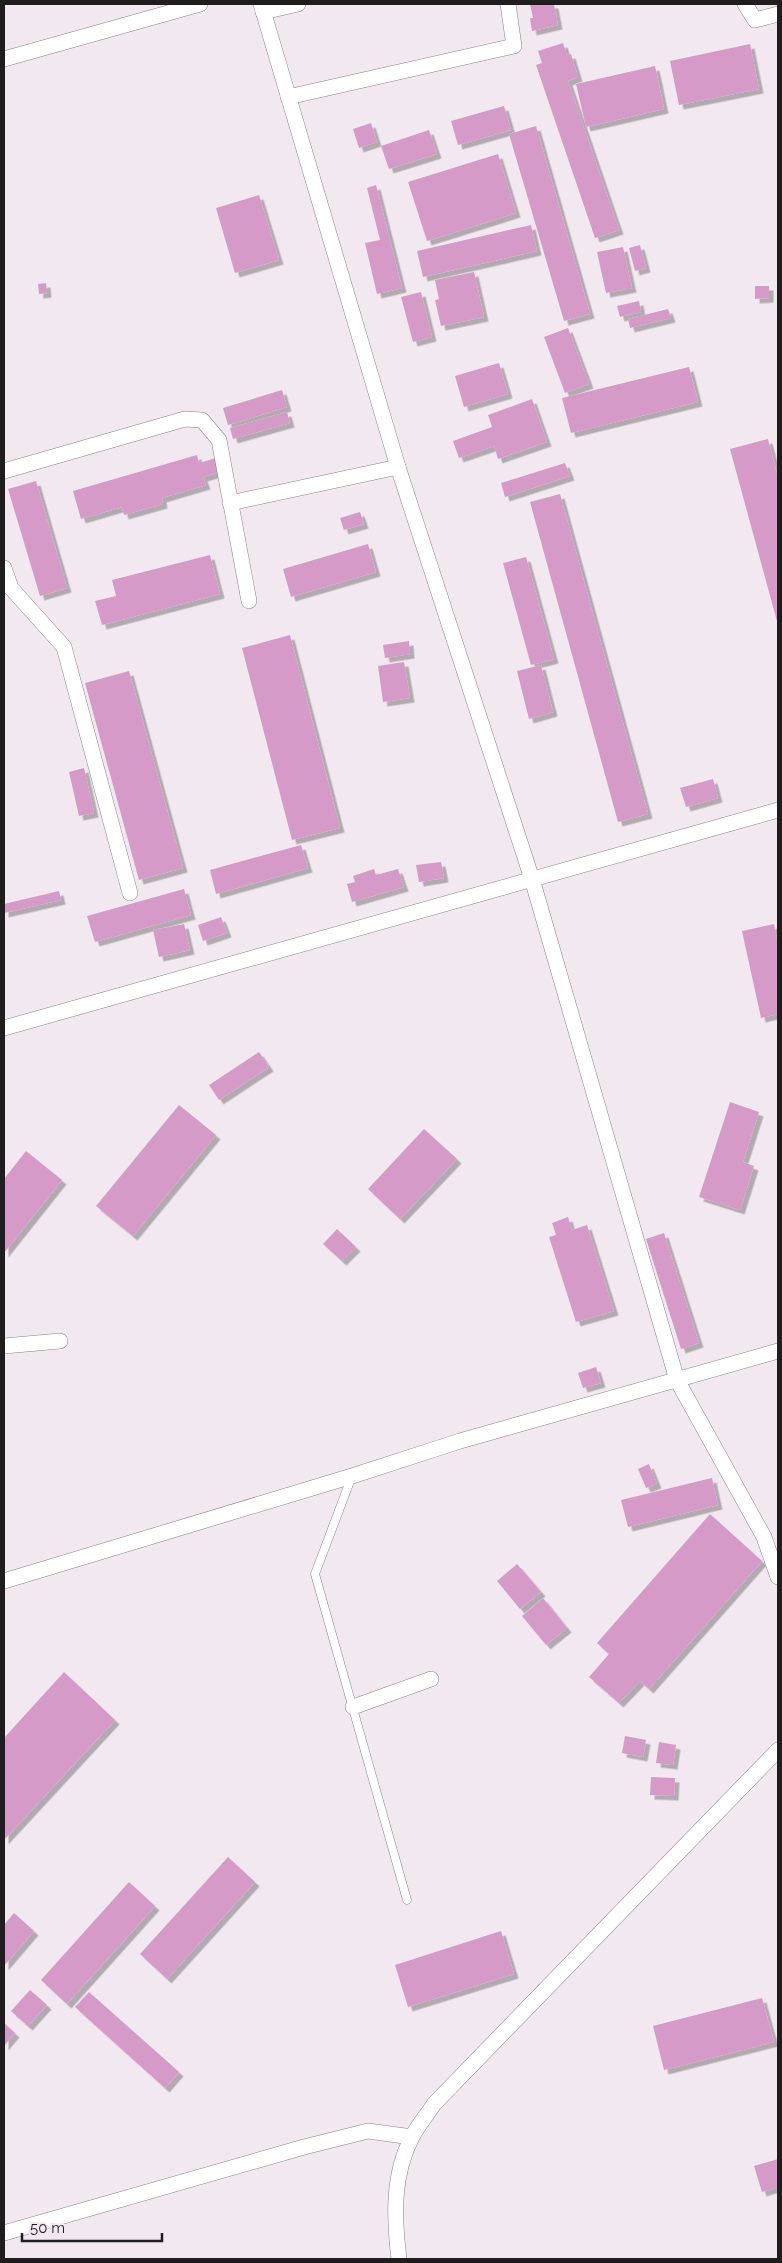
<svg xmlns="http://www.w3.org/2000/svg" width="782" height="2263" viewBox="0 0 782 2263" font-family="Raleway,sans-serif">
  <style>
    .building { fill: #d69ac9; filter: url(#shadow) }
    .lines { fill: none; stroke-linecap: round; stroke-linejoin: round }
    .lane-casing { stroke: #898288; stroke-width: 9 }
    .street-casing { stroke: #898288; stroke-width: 16 }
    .lane { stroke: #fff; stroke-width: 8 }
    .street { stroke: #fff; stroke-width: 15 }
  </style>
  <defs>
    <filter id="shadow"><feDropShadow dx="4.5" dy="4.5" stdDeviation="0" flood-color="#0004"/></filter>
  </defs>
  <rect width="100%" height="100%" fill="#f1e9ef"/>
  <g class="building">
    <polygon points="530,4 554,4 558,25 532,31 530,18 533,18"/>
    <polygon points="563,43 567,55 571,54 578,77 568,81 619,230 595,238 536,65 542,63 538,51"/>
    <polygon points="750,44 759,89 679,105 670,61"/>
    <polygon points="655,66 664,109 586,127 576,84"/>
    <polygon points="504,106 511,130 458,145 451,121"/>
    <polygon points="371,123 377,142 359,148 353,129"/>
    <polygon points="536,126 590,314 564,321 509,134"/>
    <polygon points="429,130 437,154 389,169 381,146"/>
    <polygon points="498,154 516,213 427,241 408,182"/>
    <polygon points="376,185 402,288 377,294 365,243 380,240 367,188"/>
    <polygon points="259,195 279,260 235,273 216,208"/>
    <polygon points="531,225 537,251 423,277 417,251"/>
    <polygon points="640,245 646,268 635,271 629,248"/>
    <polygon points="623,247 632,288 606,293 597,252"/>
    <polygon points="474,272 484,317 441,326 435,300 439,299 435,280"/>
    <polygon points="46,283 47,293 39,294 38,284"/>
    <polygon points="755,286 769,286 769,298 755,299"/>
    <polygon points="421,292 432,337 413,342 401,297"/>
    <polygon points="639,301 641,312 620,317 617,306"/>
    <polygon points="668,309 671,318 630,328 628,319"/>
    <polygon points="568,328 589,384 565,393 544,337"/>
    <polygon points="499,363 508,394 464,407 455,376"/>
    <polygon points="689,367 698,402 571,433 562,398"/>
    <polygon points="282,390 287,407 228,425 223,408"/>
    <polygon points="532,399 547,442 498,459 494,446 459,458 453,441 492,427 488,415"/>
    <polygon points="287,412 290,423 233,439 230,428"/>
    <polygon points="768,439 778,478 778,625 730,449"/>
    <polygon points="197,455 199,463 216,458 220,472 203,477 206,485 162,498 163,504 124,515 122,507 81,519 73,491"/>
    <polygon points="565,463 570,476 505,497 501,483"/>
    <polygon points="36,481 67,588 40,596 8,489"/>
    <polygon points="560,494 648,814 618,822 530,502"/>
    <polygon points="360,512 364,524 344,530 340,518"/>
    <polygon points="368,544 376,572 291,597 283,569"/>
    <polygon points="210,555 220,594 102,625 95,601 116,596 112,580"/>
    <polygon points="526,557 554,659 531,665 503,563"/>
    <polygon points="290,635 340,828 292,840 242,648"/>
    <polygon points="409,641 410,654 385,658 383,645"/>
    <polygon points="404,662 410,698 383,702 378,666"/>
    <polygon points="541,665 553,712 529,719 517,671"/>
    <polygon points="129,671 183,868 139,880 85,683"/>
    <polygon points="84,768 94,813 79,816 69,772"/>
    <polygon points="713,779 718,798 686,807 680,788"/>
    <polygon points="301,845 308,868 216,894 210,870"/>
    <polygon points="441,862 444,878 419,882 416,865"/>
    <polygon points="374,869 376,875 398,869 404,887 352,902 347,884 355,882 353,876"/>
    <polygon points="184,889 191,915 95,942 87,916"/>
    <polygon points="59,891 61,900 4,913 4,904"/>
    <polygon points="221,917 227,933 203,941 198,925"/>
    <polygon points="184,924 190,950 159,957 153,930"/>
    <polygon points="774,924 778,945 778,1014 761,1018 742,931"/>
    <polygon points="259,1052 269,1067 219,1100 209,1085"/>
    <polygon points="730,1102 759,1112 743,1162 754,1166 740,1210 699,1197"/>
    <polygon points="179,1105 216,1135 133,1236 96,1206"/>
    <polygon points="424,1129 457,1159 400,1219 368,1189"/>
    <polygon points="26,1151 62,1180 4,1253 4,1179"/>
    <polygon points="568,1217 572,1230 587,1225 614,1311 576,1322 549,1237 556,1235 552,1223"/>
    <polygon points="337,1229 356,1247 342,1261 323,1244"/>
    <polygon points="664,1233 699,1343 681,1349 646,1239"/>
    <polygon points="596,1367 601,1383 583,1388 578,1373"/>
    <polygon points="649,1464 657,1484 646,1488 638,1469"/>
    <polygon points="712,1478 718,1505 628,1527 621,1500"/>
    <polygon points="710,1514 762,1561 649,1689 640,1681 619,1703 589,1677 609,1654 597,1643"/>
    <polygon points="517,1564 541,1592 520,1609 497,1581"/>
    <polygon points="543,1598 567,1628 546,1645 522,1616"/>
    <polygon points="64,1672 115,1720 4,1840 4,1738"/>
    <polygon points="625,1736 646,1740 643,1757 622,1753"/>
    <polygon points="659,1742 676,1745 673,1765 656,1763"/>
    <polygon points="651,1777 675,1778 674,1796 650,1795"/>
    <polygon points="228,1857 255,1882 167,1979 140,1954"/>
    <polygon points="129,1882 155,1906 67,2004 41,1980"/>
    <polygon points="14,1913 34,1931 4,1966 4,1925"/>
    <polygon points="501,1931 514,1974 408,2007 395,1965"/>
    <polygon points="30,1990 47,2005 28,2026 11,2011"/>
    <polygon points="89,1992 179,2072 165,2088 75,2007"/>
    <polygon points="762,1998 774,2042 664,2070 653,2026"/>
    <polygon points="4,2023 15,2033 4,2046"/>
    <polygon points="778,2159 778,2187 762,2192 754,2166"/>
  </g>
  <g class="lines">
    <defs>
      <polyline id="lane" points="352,1476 315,1574 407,1900"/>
      <g id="street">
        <polyline points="261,4 398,467 532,879 677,1380 764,1537 778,1577"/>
        <polyline points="745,4 755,20 778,14"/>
        <polyline points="263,12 298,4"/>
        <polyline points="4,59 200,4"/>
        <polyline points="288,97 514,46 508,4"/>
        <polyline points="4,471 185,419 202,420 219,440 249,601"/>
        <polyline points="230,503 398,467"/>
        <polyline points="4,568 11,588 64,647 130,893"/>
        <polyline points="4,1028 778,810"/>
        <polyline points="4,1346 60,1341"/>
        <polyline points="4,1581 352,1476 460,1441 778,1351"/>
        <polyline points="353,1707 431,1679"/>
        <polyline points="4,2233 304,2147 368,2131 412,2137"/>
        <path d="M 399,2259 C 394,2218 392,2175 412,2137 C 418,2125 427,2115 434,2104 L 778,1750"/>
      </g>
    </defs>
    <use href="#lane" class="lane-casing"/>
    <use href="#street" class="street-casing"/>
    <use href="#lane" class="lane"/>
    <use href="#street" class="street"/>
  </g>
  <rect width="782" height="2263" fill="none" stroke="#201d1f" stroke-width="10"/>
  <path d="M22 2233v8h140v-8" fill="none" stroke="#201d1f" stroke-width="2.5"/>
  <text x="30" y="2233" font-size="15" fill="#201d1f" stroke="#f1e9ef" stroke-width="4" paint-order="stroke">50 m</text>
</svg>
